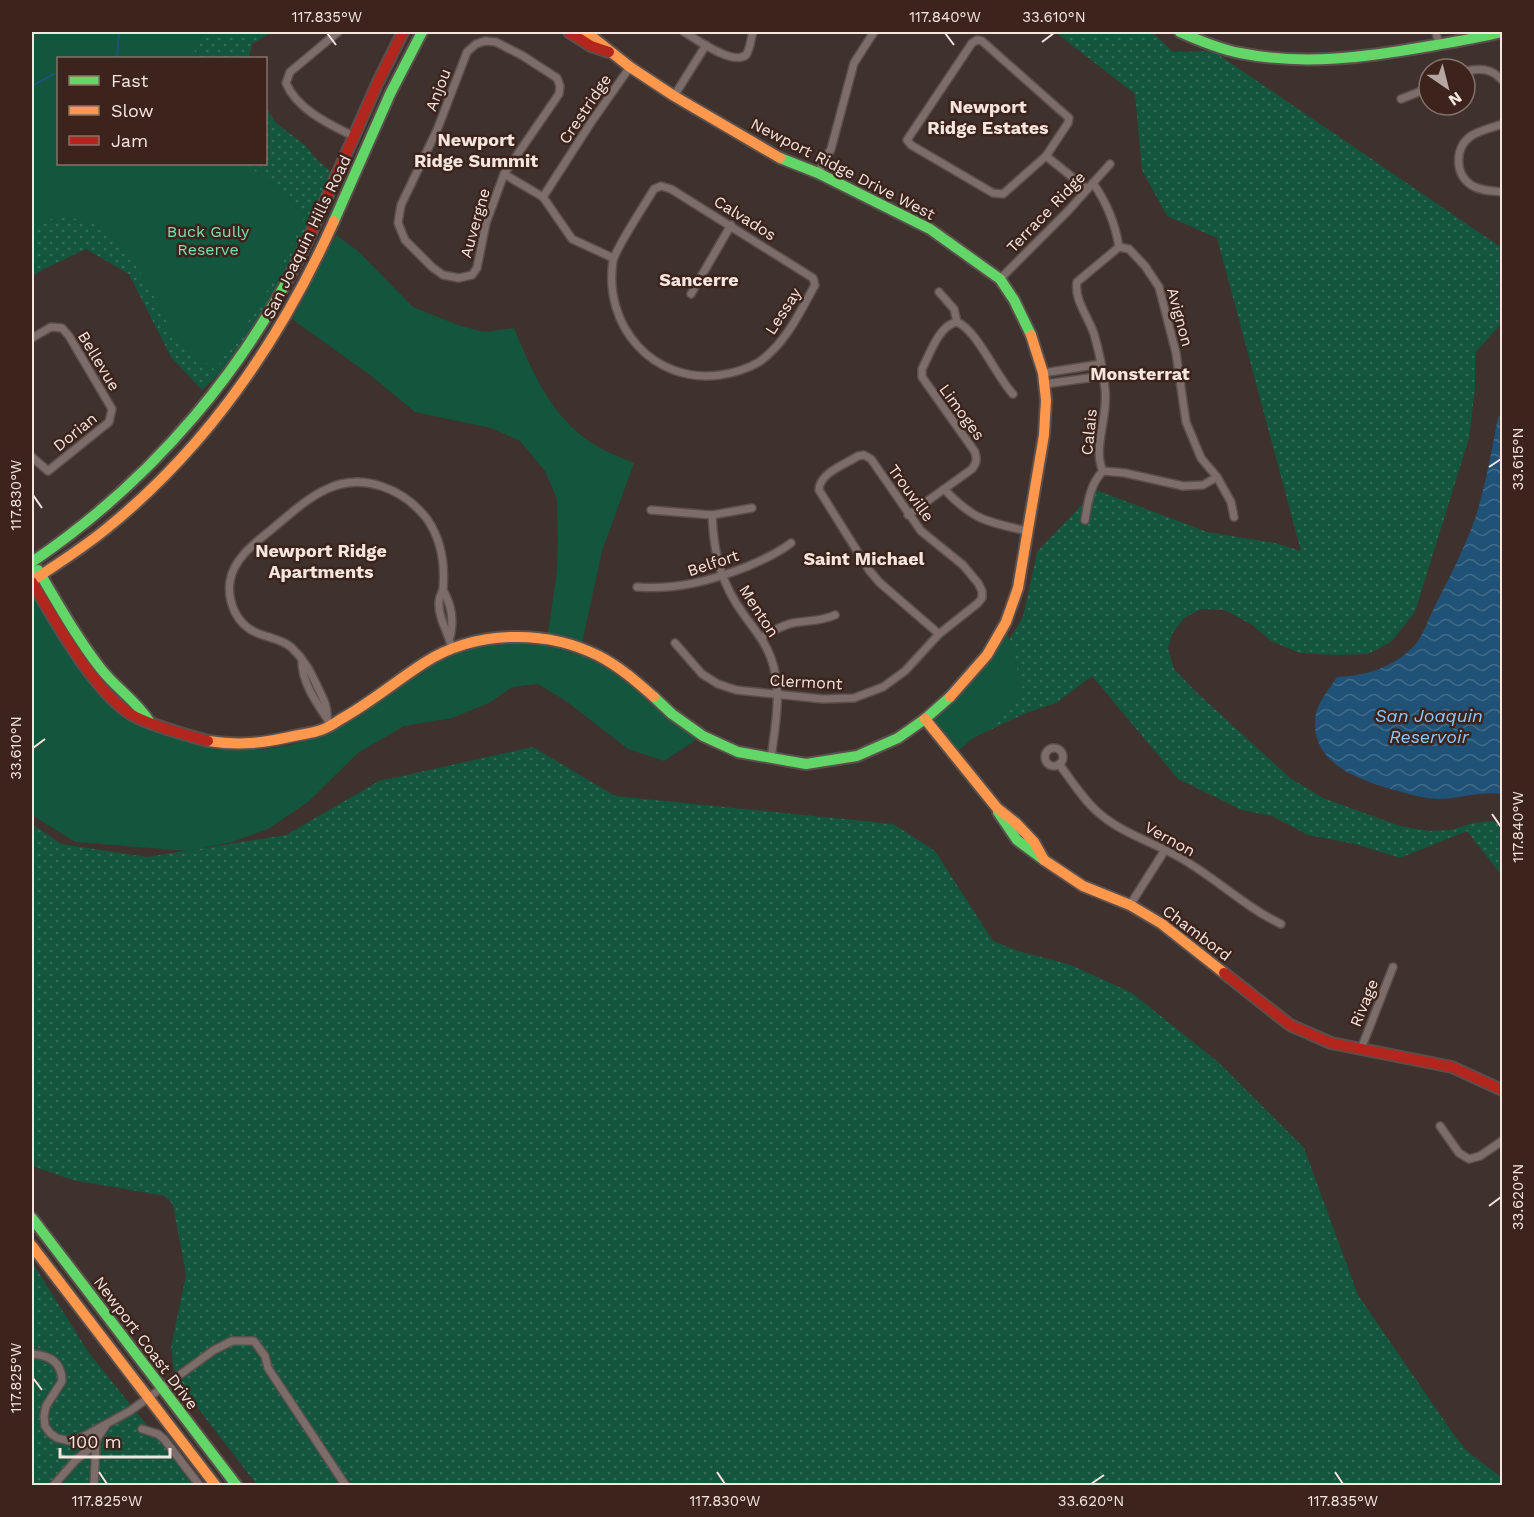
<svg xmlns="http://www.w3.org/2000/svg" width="1534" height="1517" viewBox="0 0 1534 1517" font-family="'Work Sans',sans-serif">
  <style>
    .grass { fill: url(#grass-dots) }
    .park { fill: #13553d }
    .water { fill: url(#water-waves) }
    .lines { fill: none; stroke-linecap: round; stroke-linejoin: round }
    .stream { stroke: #1f5276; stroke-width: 2 }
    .street-casing { stroke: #5a4f4c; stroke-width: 10 }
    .fast-casing { stroke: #5a4f4c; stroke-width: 14 }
    .slow-casing { stroke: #5a4f4c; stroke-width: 14 }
    .jam-casing { stroke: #5a4f4c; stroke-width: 14 }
    .street { stroke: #7d6d6a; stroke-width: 7 }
    .fast { stroke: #63d668; stroke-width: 10 }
    .slow { stroke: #ff974d; stroke-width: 10 }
    .jam { stroke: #b3261e; stroke-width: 10 }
    .ticks { fill: none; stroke: #f5e5df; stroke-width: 2 }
    .labels { text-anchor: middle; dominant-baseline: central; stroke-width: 5; stroke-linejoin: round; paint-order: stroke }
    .street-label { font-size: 16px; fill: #f5e5df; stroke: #3c241c }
    .park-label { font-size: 16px; fill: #78e0b2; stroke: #3c241c }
    .neighbourhood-label { font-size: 18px; font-weight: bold; fill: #f5e5df; stroke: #3c241c }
    .water-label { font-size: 18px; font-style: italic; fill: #8dcbfd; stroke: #3c241c }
    .neatline { fill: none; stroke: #f5e5df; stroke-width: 2 }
    .ticks-label { font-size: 15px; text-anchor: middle; fill: #f5e5df }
  </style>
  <defs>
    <pattern id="grass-dots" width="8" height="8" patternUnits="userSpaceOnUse" patternTransform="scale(1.5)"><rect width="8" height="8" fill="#13553d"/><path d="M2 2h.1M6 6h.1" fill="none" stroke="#366d59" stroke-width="1.8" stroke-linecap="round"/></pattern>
    <pattern id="water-waves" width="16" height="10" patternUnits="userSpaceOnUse" patternTransform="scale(1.5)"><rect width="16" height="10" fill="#1f5276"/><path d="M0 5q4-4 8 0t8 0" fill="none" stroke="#406b89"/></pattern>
  </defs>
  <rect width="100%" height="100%" fill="#3f322e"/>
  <g class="grass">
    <polygon points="32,32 273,32 252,44 249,58 58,58 58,164 266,164 266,108 276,123 306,146 316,159 335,175 299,258 242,352 202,390 171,357 129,274 86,249 42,270 32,277"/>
    <polygon points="1055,32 1152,32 1173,52 1213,51 1502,248 1502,323 1475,353 1475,388 1469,438 1415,612 1391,642 1368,654 1338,655 1300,653 1271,641 1251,624 1224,610 1201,609 1184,618 1172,634 1168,648 1174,669 1196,692 1290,778 1323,798 1400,826 1429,831 1451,830 1473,823 1492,821 1502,825 1502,876 1467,831 1400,858 1355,844 1308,835 1272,816 1242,810 1178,779 1092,676 1056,703 1026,713 962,743 994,664 1023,617 1037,552 1096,490 1207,532 1275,543 1301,551 1217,238 1167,216 1142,170 1135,94"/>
    <polygon points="533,747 615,796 893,824 935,851 993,941 1018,951 1071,965 1132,993 1218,1062 1304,1148 1358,1295 1454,1435 1467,1451 1502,1478 1502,1485 257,1485 175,1378 171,1347 186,1275 173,1205 165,1196 73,1180 35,1167 32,1164 32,824 61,844 147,857 286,835 379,781"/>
    <polygon points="32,1262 89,1353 195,1485 32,1485"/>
  </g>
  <g class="park">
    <path d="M 32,32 L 205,32 L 191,58 L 58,58 L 58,164 L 245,164 L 266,179 L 305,216 L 283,262 L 258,307 L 215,370 C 203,360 182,347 174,335 C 167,325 162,312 157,302 C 128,249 100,201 32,224 Z"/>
    <path d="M 336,235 L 358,251 L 413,307 L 458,325 L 484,332 L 514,328 C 533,374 554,423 600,448 C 611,454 623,458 634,463 L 602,551 L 582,643 L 548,633 L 557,572 L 558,539 L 557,499 L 545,471 L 520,441 L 491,428 L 415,412 L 370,375 L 292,319 Z"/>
    <polygon points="32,593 108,697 142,723 171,737 212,748 257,750 291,745 329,732 417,673 449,656 478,646 518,643 545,644 597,661 643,692 696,740 664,761 628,749 566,701 538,684 512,687 489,703 452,718 404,726 358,753 308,802 268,829 232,842 188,851 75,842 32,815"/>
    <polygon points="1007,632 1024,694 958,751 933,718 986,666"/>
  </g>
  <path class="water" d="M 1502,414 L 1502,794 C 1478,791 1461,799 1438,799 C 1419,798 1402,792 1384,787 C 1349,776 1308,758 1316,713 C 1319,701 1330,688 1337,677 C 1364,676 1392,668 1412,648 C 1422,639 1428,620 1434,608 C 1449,578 1465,548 1476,516 C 1486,483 1492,450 1498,417 Z"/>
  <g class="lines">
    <g class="stream">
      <polyline points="117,58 119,32"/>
      <polyline points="32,86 54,74"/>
    </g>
    <defs>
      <g id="street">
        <path d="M 338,32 L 290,72 L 286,83 C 297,110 331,125 355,137"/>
        <path d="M 684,32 C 696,39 733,66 746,55 C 750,50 751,38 753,32"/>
        <polyline points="1436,32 1439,45"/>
        <polygon points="977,40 982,41 1069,118 1068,123 1046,156 1003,194 993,193 911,145 907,140 972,43"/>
        <polygon points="485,41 496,42 523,56 557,78 560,86 559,94 504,174 486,223 477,268 472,275 459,278 443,275 432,267 405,240 398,223 401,205 437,130 467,52 476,44"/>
        <path d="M 1465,71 C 1480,68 1491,68 1502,80"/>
        <polyline points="674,96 706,45"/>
        <polyline points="1401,99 1424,90 1429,86"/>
        <path d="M 1502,124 C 1492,128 1480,130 1471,136 C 1455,147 1454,173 1471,185 C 1480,191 1492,191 1502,192"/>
        <polyline points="1046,156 1087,189"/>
        <polyline points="818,173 831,149 854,63 874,32"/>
        <polyline points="504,174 543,197 572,239 613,258"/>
        <path d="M 1093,183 C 1107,203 1115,222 1119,247"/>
        <path d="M 661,186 L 671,189 L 813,278 L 815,285 C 800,312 786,343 759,362 C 747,369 734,373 720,375 C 653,384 603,326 613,261 C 615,249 646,203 654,189 Z"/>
        <polyline points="543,197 590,124 630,67"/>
        <polyline points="1000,279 1068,211 1110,164"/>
        <polyline points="939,292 954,309 957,322"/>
        <polyline points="691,294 731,225"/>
        <path d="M 957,322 C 977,330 996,376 1013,394"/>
        <polyline points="32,338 51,327 62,328 69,336 112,409 109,422 48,471 32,457"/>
        <polyline points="1043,373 1101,364"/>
        <polyline points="1045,384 1103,376"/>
        <path d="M 1103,471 C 1092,449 1109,415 1105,389 C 1103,370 1099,351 1094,334 C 1088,316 1074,300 1077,282 L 1119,247 L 1129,249 L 1145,266 L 1159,287 L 1176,353 L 1186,422 L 1201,458 L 1217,477 L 1231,502 L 1234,517"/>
        <polyline points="1103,471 1125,473 1183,486 1203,485 1217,477"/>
        <path d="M 944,489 C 973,520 987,522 1027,531"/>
        <polyline points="651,510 712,515 752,508"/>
        <path d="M 712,515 C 714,554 720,582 744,615 C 754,629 765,641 771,658 C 783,691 775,725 771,759"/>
        <path d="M 908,515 L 972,469 C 977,462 977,459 975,452 L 922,377 L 922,369 C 930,354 939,325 957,322"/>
        <path d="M 1085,520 C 1088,502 1090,484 1103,471"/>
        <path d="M 637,587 C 676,590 710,581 746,567 C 762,560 777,554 791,543"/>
        <path d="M 443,590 C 451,604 454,621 450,637"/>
        <path d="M 762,637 C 772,632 782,625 793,623 C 809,620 819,622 835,615"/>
        <path d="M 675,643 L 702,674 L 718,684 L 736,690 L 823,699 L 854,698 L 883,687 L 905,671 L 939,634 L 978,603 L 982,598 L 982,591 L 978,583 L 963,565 L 921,531 L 871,459 L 864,455 L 858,456 C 846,464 819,473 819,490 L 869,570 L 879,582 L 939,634"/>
        <path d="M 302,660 C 301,681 317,704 328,720"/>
        <path d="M 327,718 C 328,707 323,698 318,688 C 311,672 304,659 291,647 C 281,639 269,638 257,633 C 237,625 227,602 230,581 C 234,558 255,543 272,529 C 289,515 307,498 327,489 C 363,472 404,489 427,519 C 441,539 445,565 443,589 C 442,593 439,597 439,602 C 438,619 449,633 452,649"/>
        <circle cx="1054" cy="757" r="9"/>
        <path d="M 1059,764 C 1072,781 1084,801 1100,814 C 1122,833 1152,842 1177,856 C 1214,876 1243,906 1281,924"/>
        <polyline points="1130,905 1165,850"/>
        <polyline points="1361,1049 1393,967"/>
        <polyline points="1440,1126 1459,1153 1469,1159 1480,1156 1502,1141"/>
        <path d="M 32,1354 C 49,1355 62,1362 62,1381 L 46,1406 L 44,1416 L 45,1426 L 50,1433 L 57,1438 L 70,1441 L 77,1440 L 130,1411 L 214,1350 L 232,1341 L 254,1341 L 265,1356 L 268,1368 L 346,1486"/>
        <polyline points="142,1429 158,1434 164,1439 200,1486"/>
        <polyline points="53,1486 75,1461 96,1443 98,1437 105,1427"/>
        <polyline points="94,1486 96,1443"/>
      </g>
      <g id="fast">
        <path d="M 1180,32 C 1200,41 1219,49 1240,53 C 1303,66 1368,57 1430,46 C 1454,42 1478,38 1502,32"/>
        <polyline points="780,158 818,173 930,229 1000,279 1014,300 1031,335"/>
        <polyline points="334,221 390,94 422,32"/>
        <path d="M 32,562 C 153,480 250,366 311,233"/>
        <path d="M 38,570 C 58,604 77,638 101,669 C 116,688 136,701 149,721"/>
        <polyline points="654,697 672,714 703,736 738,752 806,764 857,756 898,738 925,719 950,697"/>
        <polyline points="998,812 1017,840 1044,860"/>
        <polyline points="32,1218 237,1486"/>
      </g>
      <g id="slow">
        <polyline points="586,32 630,67 674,96 780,158"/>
        <path d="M 32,581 C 57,564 83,548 106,529 C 208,447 281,339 334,221"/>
        <polyline points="950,697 987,655 1006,622 1018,588 1044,435 1046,400 1043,373 1031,335"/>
        <polyline points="925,719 997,808 1016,823 1034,842 1044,860 1083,886 1130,905 1162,924 1224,973"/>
        <path d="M 208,741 C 241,746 263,743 294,736 C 303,734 313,733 321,730 C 328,728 335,723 341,719 C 370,703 396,681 424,663 C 475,630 546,629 599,656 C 620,667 637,682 654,697"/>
        <polyline points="32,1246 216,1486"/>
      </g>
      <g id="jam">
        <polyline points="569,32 591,46 609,52"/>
        <polyline points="311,233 378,82 403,32"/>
        <path d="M 32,582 C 55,620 98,700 138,718 C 160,728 186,735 208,741"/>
        <polyline points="1224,973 1290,1025 1331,1043 1452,1067 1502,1090"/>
      </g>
    </defs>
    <use href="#street" class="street-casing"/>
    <use href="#fast" class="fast-casing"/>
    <use href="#slow" class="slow-casing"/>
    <use href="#jam" class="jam-casing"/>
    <use href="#street" class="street"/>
    <use href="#fast" class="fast"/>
    <use href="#slow" class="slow"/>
    <use href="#jam" class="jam"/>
  </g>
  <path class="ticks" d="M 327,33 L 336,45M 945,33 L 954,45M 1042,42 L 1054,33M 1489,467 L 1501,459M 33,495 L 42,508M 33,748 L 45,739M 1492,814 L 1501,827M 1489,1206 L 1501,1197M 33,1378 L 42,1390M 99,1472 L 107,1484M 717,1472 L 725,1484M 1335,1472 L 1343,1484M 1091,1484 L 1104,1475"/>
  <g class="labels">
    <g class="street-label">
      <text transform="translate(438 90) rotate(-69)">Anjou</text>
      <text transform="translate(585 109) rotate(-56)">Crestridge</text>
      <text transform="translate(843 169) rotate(27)">Newport Ridge Drive West</text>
      <text transform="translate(1046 212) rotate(-46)">Terrace Ridge</text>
      <text transform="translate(745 218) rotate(32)">Calvados</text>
      <text transform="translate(475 223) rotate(-74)">Auvergne</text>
      <text transform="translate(307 237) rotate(-64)">San Joaquin Hills Road</text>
      <text transform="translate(783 311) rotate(-57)">Lessay</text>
      <text transform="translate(1180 317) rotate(75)">Avignon</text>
      <text transform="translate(99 361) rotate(59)">Bellevue</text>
      <text transform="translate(962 412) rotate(54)">Limoges</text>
      <text transform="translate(75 432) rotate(-39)">Dorian</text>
      <text transform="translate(1089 432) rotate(-84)">Calais</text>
      <text transform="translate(911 493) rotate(54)">Trouville</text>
      <text transform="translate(713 563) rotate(-18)">Belfort</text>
      <text transform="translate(759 611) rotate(57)">Menton</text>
      <text transform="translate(806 682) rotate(3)">Clermont</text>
      <text transform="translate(1170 839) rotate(29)">Vernon</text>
      <text transform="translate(1197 933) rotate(37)">Chambord</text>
      <text transform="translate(1364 1003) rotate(-68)">Rivage</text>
      <text transform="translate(146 1343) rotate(53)">Newport Coast Drive</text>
    </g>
    <g class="park-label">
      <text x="208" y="231">Buck Gully<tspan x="208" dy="18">Reserve</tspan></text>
    </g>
    <g class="neighbourhood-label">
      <text x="988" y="106">Newport<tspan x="988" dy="21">Ridge Estates</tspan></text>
      <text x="476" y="139">Newport<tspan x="476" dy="21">Ridge Summit</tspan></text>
      <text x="699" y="279">Sancerre</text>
      <text x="1140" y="373">Monsterrat</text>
      <text x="321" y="550">Newport Ridge<tspan x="321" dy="21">Apartments</tspan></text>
      <text x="864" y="558">Saint Michael</text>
    </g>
    <g class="water-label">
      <text x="1429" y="715">San Joaquin<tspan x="1429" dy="21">Reservoir</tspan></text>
    </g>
  </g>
  <rect width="1534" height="1517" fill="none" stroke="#3c241c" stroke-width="66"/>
  <rect x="57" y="57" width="210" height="108" fill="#3c241c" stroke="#86716a" stroke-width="1.5"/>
  <rect x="69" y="76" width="30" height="9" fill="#63d668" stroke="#86716a" stroke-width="1.5"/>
  <text x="111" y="87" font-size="18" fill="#f5e5df">Fast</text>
  <rect x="69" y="106" width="30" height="9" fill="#ff974d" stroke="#86716a" stroke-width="1.5"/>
  <text x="111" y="117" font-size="18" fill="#f5e5df">Slow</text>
  <rect x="69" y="136" width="30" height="9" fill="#b3261e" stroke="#86716a" stroke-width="1.5"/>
  <text x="111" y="147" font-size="18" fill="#f5e5df">Jam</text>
  <g transform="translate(1447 87) rotate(145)"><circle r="28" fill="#3c241c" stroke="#86716a" stroke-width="1.5"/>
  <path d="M0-4.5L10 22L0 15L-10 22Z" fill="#b5a6a1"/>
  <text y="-9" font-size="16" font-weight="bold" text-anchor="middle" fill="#f5e5df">N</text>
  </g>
  <path d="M60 1448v9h110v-9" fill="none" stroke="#f5e5df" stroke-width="3"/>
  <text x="69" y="1448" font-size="18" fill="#f5e5df" stroke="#3c241c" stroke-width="4.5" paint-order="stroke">100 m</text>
  <rect x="33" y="33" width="1468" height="1451" class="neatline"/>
  <g class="ticks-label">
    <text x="327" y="22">117.835°W</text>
    <text x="945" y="22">117.840°W</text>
    <text x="1054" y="22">33.610°N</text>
    <text transform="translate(1518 459) rotate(-90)" y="5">33.615°N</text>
    <text transform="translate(16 495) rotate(-90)" y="5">117.830°W</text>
    <text transform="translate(16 748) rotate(-90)" y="5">33.610°N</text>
    <text transform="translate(1518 827) rotate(-90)" y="5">117.840°W</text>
    <text transform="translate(1518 1197) rotate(-90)" y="5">33.620°N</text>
    <text transform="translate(16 1378) rotate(-90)" y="5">117.825°W</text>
    <text x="107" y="1506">117.825°W</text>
    <text x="725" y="1506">117.830°W</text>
    <text x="1091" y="1506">33.620°N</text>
    <text x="1343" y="1506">117.835°W</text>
  </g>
</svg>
